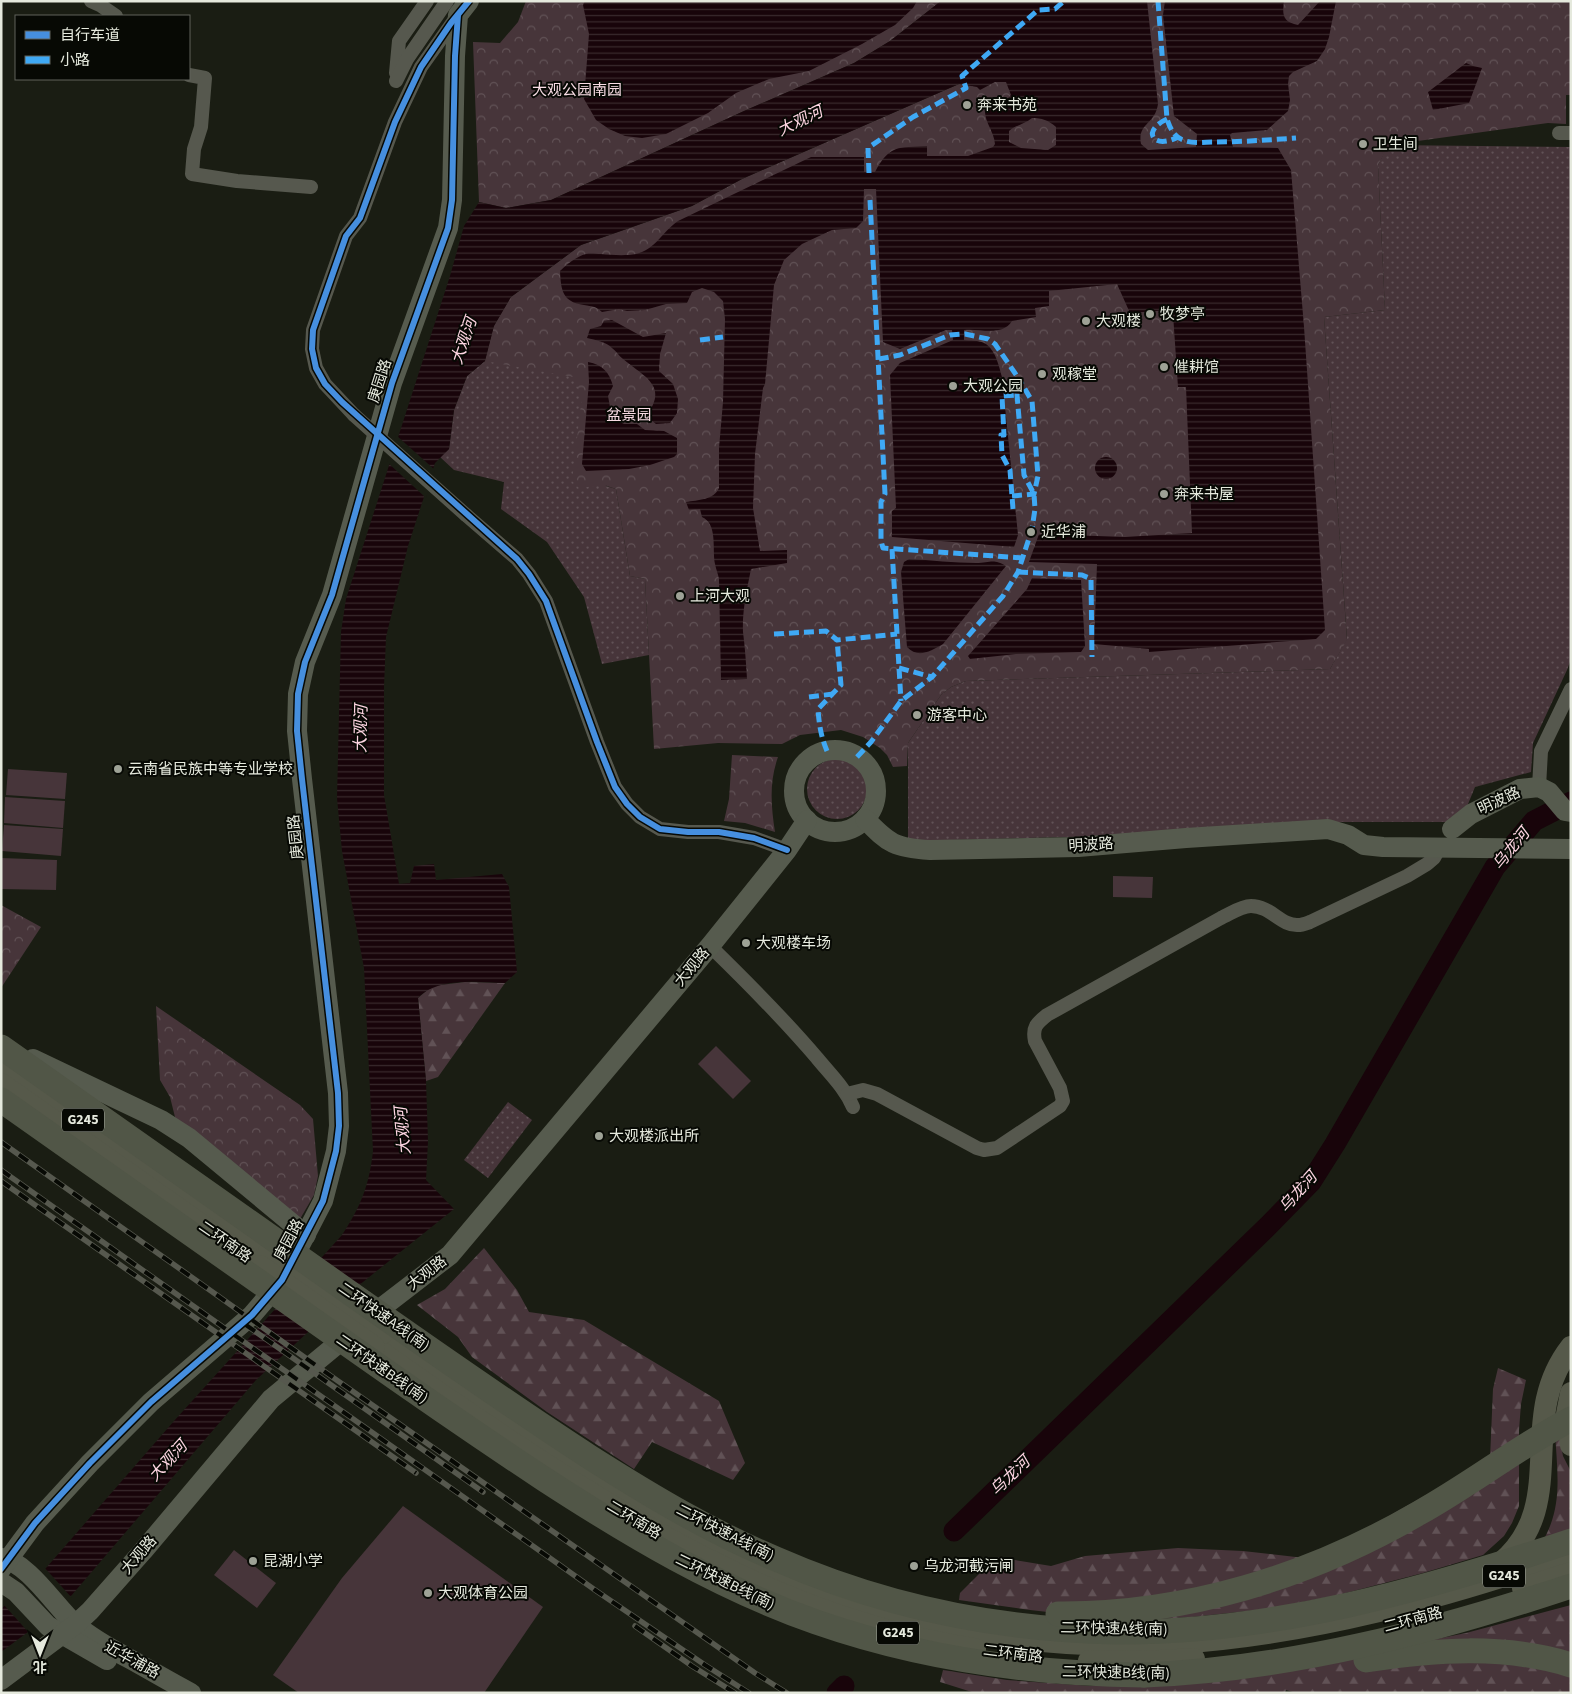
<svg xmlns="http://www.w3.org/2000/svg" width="1572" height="1694" viewBox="0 0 1572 1694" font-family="'Source Sans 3','Noto Sans SC',sans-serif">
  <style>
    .grass { fill: url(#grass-dots) }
    .forest { fill: url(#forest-firs) }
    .park { fill: url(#park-crowns) }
    .pitch { fill: #47353a }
    .water { fill: url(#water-rules); fill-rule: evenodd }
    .pier { fill: #1a1d13 }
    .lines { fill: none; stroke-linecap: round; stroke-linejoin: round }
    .river { stroke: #18040a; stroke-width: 21 }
    .street { stroke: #56584e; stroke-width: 14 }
    .secondary { stroke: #565b4e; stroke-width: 20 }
    .primary { stroke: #56594a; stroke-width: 22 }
    .highway { stroke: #515647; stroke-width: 25 }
    .rail-casing { stroke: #56584e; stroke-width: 5.5 }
    .rail { stroke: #070904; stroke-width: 4; stroke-dasharray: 11; stroke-linecap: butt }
    .street-bridge { stroke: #56584e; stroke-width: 14 }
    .primary-bridge { stroke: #56594a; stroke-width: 22 }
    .highway-bridge { stroke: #515647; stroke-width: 25 }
    .quiet { stroke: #3fa9f5; stroke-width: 5; stroke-dasharray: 10 5; stroke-linecap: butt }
    .cycleway-casing { stroke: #070904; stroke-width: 9 }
    .cycleway { stroke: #468fdf; stroke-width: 6 }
    .poi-dot { fill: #9ea296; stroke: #070904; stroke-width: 2 }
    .labels { text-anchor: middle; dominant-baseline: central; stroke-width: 4; stroke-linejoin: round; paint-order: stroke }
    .shield { fill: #070904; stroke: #a2a69c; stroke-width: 1 }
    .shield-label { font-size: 14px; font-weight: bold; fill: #e5e9dd }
    .park-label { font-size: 15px; fill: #f8dce4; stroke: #070904 }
    .poi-label { font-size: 15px; fill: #e5e9dd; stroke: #070904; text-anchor: start }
    .street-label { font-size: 15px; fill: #e5e9dd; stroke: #070904 }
    .water-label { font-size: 16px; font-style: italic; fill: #ffd6e3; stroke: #070904 }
  </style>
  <defs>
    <pattern id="grass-dots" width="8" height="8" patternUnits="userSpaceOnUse" patternTransform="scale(1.25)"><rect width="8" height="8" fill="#47353a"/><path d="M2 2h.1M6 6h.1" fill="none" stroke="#615256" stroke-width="1.8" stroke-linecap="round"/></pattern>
    <pattern id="forest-firs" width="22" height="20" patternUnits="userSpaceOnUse" patternTransform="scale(1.25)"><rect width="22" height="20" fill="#47353a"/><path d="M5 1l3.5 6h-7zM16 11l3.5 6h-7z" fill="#615256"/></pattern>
    <pattern id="park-crowns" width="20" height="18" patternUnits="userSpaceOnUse" patternTransform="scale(1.25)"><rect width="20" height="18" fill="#47353a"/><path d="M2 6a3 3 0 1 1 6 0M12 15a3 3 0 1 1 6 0" fill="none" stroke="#615256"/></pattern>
    <pattern id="water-rules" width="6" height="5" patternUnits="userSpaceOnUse" patternTransform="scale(1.25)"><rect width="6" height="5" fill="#18040a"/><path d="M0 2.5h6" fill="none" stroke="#39292d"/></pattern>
  </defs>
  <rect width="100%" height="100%" fill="#1a1d13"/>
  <g class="grass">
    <polygon points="1388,145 1571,147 1571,659 1567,670 1533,743 1531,772 1475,787 1466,809 1446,822 1340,822 1255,827 1187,834 913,841 908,838 908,743 941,695 951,687 966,681 1330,669 1347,639 1324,317 1385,310 1378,165"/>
    <polygon points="555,286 606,486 616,489 630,576 645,579 649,655 602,664 584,597 547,542 501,509 504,482 454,470 440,457 449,449 454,410 467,376 485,361 494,326 511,297"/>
    <circle cx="837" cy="789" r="30"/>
    <polygon points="508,1102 532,1120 488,1178 464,1160"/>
  </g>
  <g class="forest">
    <polygon points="465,982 505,983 438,1077 426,1081 418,998 432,986"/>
    <polygon points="484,1248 517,1290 529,1312 584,1320 719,1401 745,1463 733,1480 652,1442 634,1469 547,1412 472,1357 458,1337 417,1305 445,1289"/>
    <polygon points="1498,1368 1526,1380 1521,1404 1519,1430 1519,1506 1512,1523 1504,1536 1483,1555 1423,1573 1334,1596 1266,1609 1192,1617 1128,1621 1030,1610 959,1600 960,1593 996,1557 1051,1566 1085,1556 1178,1548 1243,1551 1313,1559 1490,1459 1493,1389"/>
    <path d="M 1555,1431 L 1558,1431 L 1563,1456 L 1571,1472 L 1571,1534 L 1541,1544 C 1564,1507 1557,1473 1555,1431 Z"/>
    <polygon points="1571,1605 1571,1693 1296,1693 1286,1690 1285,1693 975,1693 940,1682 943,1670 1007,1680 1091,1686 1273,1672 1466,1633"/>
  </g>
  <g class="park">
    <polygon points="526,1 941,1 890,41 854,63 744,111 551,200 506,208 479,202 473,42 500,43 518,22"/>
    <polygon points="1037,1 1571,1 1571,95 1566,95 1566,124 1548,123 1389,145 1378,165 1385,310 1324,317 1347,640 1330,669 966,681 951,687 941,695 908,743 907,766 893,767 887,755 880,748 863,737 841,730 800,735 782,744 718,743 654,749 645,579 630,576 616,489 604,485 579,488 572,481 582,396 573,377 485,361 494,326 511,297 581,245 692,206 742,179 959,84"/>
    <path d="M 732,755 L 778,757 C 769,782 771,806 775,832 L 745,823 L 724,821 L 729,799 Z"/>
    <polygon points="1,905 41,927 1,988"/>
    <polygon points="156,1006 300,1105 313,1119 318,1176 314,1195 300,1219 177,1125 170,1097 160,1080"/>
  </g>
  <g class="pitch">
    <polygon points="8,769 67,773 65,799 6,795"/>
    <polygon points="5,797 65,801 63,828 4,823"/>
    <polygon points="4,825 63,829 61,856 2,851"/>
    <polygon points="1,858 57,860 56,890 1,889"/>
    <polygon points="1113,876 1153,877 1152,898 1113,897"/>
    <polygon points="716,1046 751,1081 733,1099 698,1064"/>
    <polygon points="403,1506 543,1607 484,1693 299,1693 273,1675 342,1578"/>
    <polygon points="234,1550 276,1583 257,1608 214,1575"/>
  </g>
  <g class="water">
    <polygon points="585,1 917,1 913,8 895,25 862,44 809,71 769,79 736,93 708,113 666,134 642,138 625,136 609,129 596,120 584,99 589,34 583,5"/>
    <path d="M 941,1 L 1147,1 L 1158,104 C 1155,125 1137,123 1141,144 L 1148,150 L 1196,147 L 1197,134 L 1174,116 L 1163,15 L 1165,1 L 1284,1 C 1282,16 1283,22 1298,25 L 1320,1 L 1336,1 L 1329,37 L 1325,49 L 1317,61 L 1293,72 L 1289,76 L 1288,84 L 1290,100 L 1288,111 L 1267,130 L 1232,133 L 1230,135 L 1233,147 L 1278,148 L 1291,170 L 1304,327 L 1325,630 L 1316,639 L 1149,652 L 1149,649 L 1094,644 L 1097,564 L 1029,562 L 1039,534 L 1125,537 L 1192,533 L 1186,387 L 1178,387 L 1173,314 L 1169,310 L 1130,313 L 1117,284 L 1049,291 L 1049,306 L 1035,308 L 1036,317 L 1012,321 C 1002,337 980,328 964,330 L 964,340 C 970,341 978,340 984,343 C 995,348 999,366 1002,377 L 1018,535 L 1014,547 L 892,537 L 892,511 L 896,508 L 890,375 L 900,363 L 953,340 L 952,330 L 946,330 L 900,349 L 883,342 L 876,189 L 864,189 L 863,221 L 856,228 L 832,230 L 802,244 L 784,260 L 774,285 L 765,384 L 763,388 L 755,454 L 753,508 L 760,551 L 787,550 L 787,563 L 751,569 C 747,589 742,611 743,632 C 745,647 746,663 747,679 L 721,680 L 719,579 C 718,574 716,569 715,564 C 712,549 718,524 702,517 L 700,509 L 689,510 L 686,502 C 698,500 714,500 719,488 L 719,448 L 723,402 L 725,319 L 723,301 L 714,292 L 702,288 L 692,292 L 687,303 L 666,304 L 645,310 L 627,311 L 619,309 L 602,312 C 594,305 593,307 584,305 C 562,302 561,290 560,271 C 566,265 577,256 586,254 C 590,253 597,254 601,254 C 612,255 625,256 636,254 C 655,250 663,231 678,221 L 811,157 L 864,157 L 864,172 L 875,172 C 890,144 898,148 927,146 L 927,156 L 968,156 L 993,147 L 995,144 C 994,131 984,122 985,109 L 1005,101 L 1011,95 L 1006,82 L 995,82 L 980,90 L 977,87 L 959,84 L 742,179 L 692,206 L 581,245 L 511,297 L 494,326 L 485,361 L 467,376 L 454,410 L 449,449 L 435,463 L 408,546 L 386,637 L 384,687 L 384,795 L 399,884 L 410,883 L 414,866 L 434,864 L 436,880 L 502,874 L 509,887 L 517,972 L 505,983 C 479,982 437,977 418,998 L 426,1081 L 428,1141 L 426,1180 L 454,1209 L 358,1286 L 256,1380 L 71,1596 L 28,1632 L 1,1652 L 1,1609 L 46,1568 L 174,1421 L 342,1235 C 361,1206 369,1186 373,1151 L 364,968 L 342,851 L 337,798 L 341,632 L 346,599 L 450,276 L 464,226 L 479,202 L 506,208 L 551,200 L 744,111 L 854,63 L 890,41 ZM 1032,118 C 1042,118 1048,120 1056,127 L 1056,145 L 1048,150 L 1021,148 L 1009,142 L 1009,131 C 1016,125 1025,124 1032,118 Z"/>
    <polygon points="1466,63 1473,66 1482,68 1469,103 1433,110 1428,92"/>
    <path d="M 612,320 L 643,337 L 666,333 L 660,354 L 659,371 L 673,384 L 678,399 L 677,413 L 670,423 L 656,424 L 646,416 C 670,386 643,376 623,359 C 619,356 616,351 612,348 C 607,342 595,340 587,338 L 590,329 L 601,326 L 604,321 Z"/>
    <path d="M 588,362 C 603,365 609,372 613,386 L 608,396 L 610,407 L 615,419 L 624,424 L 637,424 L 645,430 L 664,431 L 677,438 L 677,454 L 674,457 L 650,465 L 629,469 L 586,471 L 582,464 L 589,382 Z"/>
    <circle cx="1106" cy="468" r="11"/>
    <path d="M 909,559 C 931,560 954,563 976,563 C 990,563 993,558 1006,566 L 943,644 C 931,651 918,659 907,647 L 901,572 L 904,562 Z"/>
    <polygon points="1032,578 1081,580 1085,646 1081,652 1016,654 970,659 968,656 1027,589"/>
  </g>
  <g class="pier">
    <polygon points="396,435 435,470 426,498 387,462"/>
    <polygon points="44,1567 72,1598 30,1634 3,1604"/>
  </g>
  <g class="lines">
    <g class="river">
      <polyline points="954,1531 1268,1226 1311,1182 1335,1144 1495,867 1534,821 1571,802"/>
      <polyline points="837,1693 844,1686"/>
    </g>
    <g class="street">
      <polyline points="91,1 100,5 116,16"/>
      <polyline points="396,73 399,41 427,1"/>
      <polyline points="189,75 205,78 201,127 194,149 192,174 237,181 311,187"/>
      <polyline points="396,81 407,59 447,1"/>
      <polyline points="1559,133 1571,133"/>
      <polyline points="354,415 325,384 316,368 312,349 313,330 346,236 360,218 395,122 421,67 458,15"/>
      <polyline points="466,515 517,559 529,574 546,601 597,742 615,787 627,804 640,817 660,829 688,832 719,832 754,838 787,850"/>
      <polyline points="1539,787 1541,751 1571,689"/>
      <path d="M 710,946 C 747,982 783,1018 817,1058 C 830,1074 845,1088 853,1107"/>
      <path d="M 847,1094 L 863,1090 L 877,1094 L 977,1148 L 984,1150 L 997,1148 L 1060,1106 L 1063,1101 L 1060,1088 L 1035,1041 C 1032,1027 1037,1023 1047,1015 L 1221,918 C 1230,914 1241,906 1251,906 C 1271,906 1281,926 1298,925 C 1302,925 1307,923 1310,922 L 1407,876 L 1427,864 L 1434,858 L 1440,847"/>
    </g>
    <g class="secondary">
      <circle cx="835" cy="791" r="41"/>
      <path d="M 865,819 C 889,844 895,848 930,850 L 1078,847 L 1186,838 L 1328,829 L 1348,835 L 1364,845 L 1383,847 L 1571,849"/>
      <polyline points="1452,829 1471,814 1520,789 1539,787 1549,792 1565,811 1571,812"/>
      <polyline points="33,1059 161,1120 189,1138 306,1235"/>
      <path d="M 1,1558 C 28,1562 55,1606 75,1624 C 91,1638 111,1649 130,1659 C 150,1670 170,1682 191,1693"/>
      <polyline points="1,1569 35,1523 90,1463 151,1402 252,1315 282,1280 323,1201 336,1151 339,1126 338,1093 302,779 297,731 298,694 305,662 332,595 392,383 448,228 452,200 455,56 458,15 469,1"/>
      <polyline points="1,1582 16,1592 48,1626 107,1660"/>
      <polyline points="1,1680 76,1624 90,1611 143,1551 271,1399 376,1312 450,1255 710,946 787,850 807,820"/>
    </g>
    <g class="primary">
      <polyline points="1,1063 269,1252"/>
      <polyline points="1,1084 260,1266"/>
      <path d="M 383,1333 C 497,1413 620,1502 747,1561 C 880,1622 1031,1653 1178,1643 C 1312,1634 1443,1598 1571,1554"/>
      <path d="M 374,1347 C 429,1387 485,1425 542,1462 C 678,1551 813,1624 975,1649"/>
      <polyline points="1571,1393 1567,1414 1571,1445"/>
      <path d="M 1500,1564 C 1572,1504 1514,1420 1571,1347"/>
      <polyline points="1523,1588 1571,1573"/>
      <polyline points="1089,1661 1144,1662 1194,1659"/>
    </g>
    <g class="highway">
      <path d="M 1366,1660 C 1433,1650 1505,1644 1571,1665"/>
      <path d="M 1144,1675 C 1291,1669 1432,1632 1571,1586"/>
    </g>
    <defs>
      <g id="rail">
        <polyline points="1,1142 338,1381 755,1673 787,1693"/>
        <polyline points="1,1170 595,1590 705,1665 749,1693"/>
        <polyline points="1,1181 416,1473"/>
        <polyline points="246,1325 483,1492"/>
        <polyline points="635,1626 692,1666 735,1693"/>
      </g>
    </defs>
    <use href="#rail" class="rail-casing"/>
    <use href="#rail" class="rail"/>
    <polyline class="street-bridge" points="354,415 466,515"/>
    <g class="primary-bridge">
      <polyline points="269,1252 383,1333"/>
      <polyline points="260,1266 374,1347"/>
    </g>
    <g class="highway-bridge">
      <path d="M 1,1047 C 123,1133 245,1219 367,1305 C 441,1357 515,1409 591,1458 C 651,1496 711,1532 776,1559 C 883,1606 1000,1630 1117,1632 C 1273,1633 1424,1590 1571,1541"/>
      <path d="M 1,1100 C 121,1184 240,1269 360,1353 C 421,1396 482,1438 544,1479 C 630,1535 719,1588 816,1622 C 922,1659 1032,1674 1144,1675"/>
      <path d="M 1058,1614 C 1185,1615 1309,1577 1419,1513 C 1471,1484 1518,1447 1571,1419"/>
    </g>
    <g class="quiet">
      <path d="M 1158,1 L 1167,119 C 1170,128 1174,137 1183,140 C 1192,144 1204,142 1214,142 C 1241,142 1268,140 1296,138"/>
      <path d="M 1167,119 C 1141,131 1153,150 1178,137"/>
      <polyline points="869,173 868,148 913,117 966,88 962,76 1038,10 1055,9 1064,1"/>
      <polyline points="870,200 885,494 881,502 881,541 883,548 1023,558"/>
      <polyline points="700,340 723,337"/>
      <polyline points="1012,496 1034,494 1038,476 1032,401 1019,379"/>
      <polyline points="1013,509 1010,470 1002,455 1001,435 1004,435 1002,396 1017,395"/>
      <polyline points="892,549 901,701"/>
      <polyline points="1018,572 1082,575 1091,579 1092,657"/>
      <polyline points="774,634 826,631 837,640 897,634"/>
      <polyline points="899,668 932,677"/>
      <polyline points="809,697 833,694"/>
      <path d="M 827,751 C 821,737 819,724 818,709 L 841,685 L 837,640"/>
      <polyline points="857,757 871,742 901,701 932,677 1003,596 1018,572 1032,529 1035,509 1034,494 1024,475 1017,395 1019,379 995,344 988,339 965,334 950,335 900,355 879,359"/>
    </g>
    <defs>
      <g id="cycleway">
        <polyline points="469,1 451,23 421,67 395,122 360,218 346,236 313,330 312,349 316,368 325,384 342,402 517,559 529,574 546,601 597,742 615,787 627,804 640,817 660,829 688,832 719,832 754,838 787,850"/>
        <polyline points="1,1569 35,1523 90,1463 151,1402 252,1315 282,1280 323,1201 336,1151 339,1126 338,1093 302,779 297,731 298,694 305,662 332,595 392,383 448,228 452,200 455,56 458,15"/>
      </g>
    </defs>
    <use href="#cycleway" class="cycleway-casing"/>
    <use href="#cycleway" class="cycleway"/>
  </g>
  <g class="poi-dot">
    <circle cx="967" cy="105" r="5"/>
    <circle cx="1363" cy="144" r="5"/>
    <circle cx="1150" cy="314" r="5"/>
    <circle cx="1086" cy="321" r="5"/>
    <circle cx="1164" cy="367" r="5"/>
    <circle cx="1042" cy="374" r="5"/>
    <circle cx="953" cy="386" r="5"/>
    <circle cx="1164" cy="494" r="5"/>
    <circle cx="1031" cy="532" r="5"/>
    <circle cx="680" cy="596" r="5"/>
    <circle cx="917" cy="715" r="5"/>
    <circle cx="118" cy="769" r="5"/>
    <circle cx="746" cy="943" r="5"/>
    <circle cx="599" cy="1136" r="5"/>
    <circle cx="253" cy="1561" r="5"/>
    <circle cx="914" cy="1566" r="5"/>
    <circle cx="428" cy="1593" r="5"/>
  </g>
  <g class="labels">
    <g class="shield">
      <rect x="62" y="1108.5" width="42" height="23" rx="4"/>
      <rect x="1483" y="1564.5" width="42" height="23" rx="4"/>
      <rect x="877" y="1621.5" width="42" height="23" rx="4"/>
    </g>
    <g class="shield-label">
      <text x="83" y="1120">G245</text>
      <text x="1504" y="1576">G245</text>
      <text x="898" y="1633">G245</text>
    </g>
    <g class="park-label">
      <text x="577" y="90">大观公园南园</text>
      <text x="629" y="415">盆景园</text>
    </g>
    <g class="poi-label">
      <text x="977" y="105">奔来书苑</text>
      <text x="1373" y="144">卫生间</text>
      <text x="1160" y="314">牧梦亭</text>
      <text x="1096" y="321">大观楼</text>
      <text x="1174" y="367">催耕馆</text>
      <text x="1052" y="374">观稼堂</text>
      <text x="963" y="386">大观公园</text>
      <text x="1174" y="494">奔来书屋</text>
      <text x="1041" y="532">近华浦</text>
      <text x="690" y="596">上河大观</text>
      <text x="927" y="715">游客中心</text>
      <text x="128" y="769">云南省民族中等专业学校</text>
      <text x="756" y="943">大观楼车场</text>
      <text x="609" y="1136">大观楼派出所</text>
      <text x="263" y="1561">昆湖小学</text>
      <text x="924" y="1566">乌龙河截污闸</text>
      <text x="438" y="1593">大观体育公园</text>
    </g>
    <g class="street-label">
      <text transform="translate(380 381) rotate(-72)">庚园路</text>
      <text transform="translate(1499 801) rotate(-25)">明波路</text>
      <text transform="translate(296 837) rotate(-96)">庚园路</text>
      <text transform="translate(1091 845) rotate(-4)">明波路</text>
      <text transform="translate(692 967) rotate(-50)">大观路</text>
      <text transform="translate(289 1240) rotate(-62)">庚园路</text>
      <text transform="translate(225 1242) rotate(35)">二环南路</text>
      <text transform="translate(427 1273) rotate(-38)">大观路</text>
      <text transform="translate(384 1317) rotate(35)">二环快速A线(南)</text>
      <text transform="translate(382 1369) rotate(35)">二环快速B线(南)</text>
      <text transform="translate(634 1520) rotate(31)">二环南路</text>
      <text transform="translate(725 1533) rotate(27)">二环快速A线(南)</text>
      <text transform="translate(139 1555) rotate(-49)">大观路</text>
      <text transform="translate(725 1582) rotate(26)">二环快速B线(南)</text>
      <text transform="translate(1413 1620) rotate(-15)">二环南路</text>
      <text transform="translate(1114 1629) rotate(1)">二环快速A线(南)</text>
      <text transform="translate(1013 1654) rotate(7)">二环南路</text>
      <text transform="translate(132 1660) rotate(29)">近华浦路</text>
      <text transform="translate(1116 1673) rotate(1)">二环快速B线(南)</text>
    </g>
    <g class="water-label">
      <text transform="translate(800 121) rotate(-26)">大观河</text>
      <text transform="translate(464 341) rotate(-71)">大观河</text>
      <text transform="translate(361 729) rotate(-89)">大观河</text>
      <text transform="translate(1511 849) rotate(-51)">乌龙河</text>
      <text transform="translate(403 1131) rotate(-95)">大观河</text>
      <text transform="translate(1298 1192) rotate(-48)">乌龙河</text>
      <text transform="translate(168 1461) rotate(-47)">大观河</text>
      <text transform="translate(1010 1476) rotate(-44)">乌龙河</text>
    </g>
  </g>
  <rect width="1572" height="1694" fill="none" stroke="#e5e9dd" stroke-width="5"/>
  <rect x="15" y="15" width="175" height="65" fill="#070904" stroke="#60635b"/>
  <rect x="25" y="31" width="25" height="8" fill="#468fdf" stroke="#60635b"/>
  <text x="60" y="40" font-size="15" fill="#e5e9dd">自行车道</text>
  <rect x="25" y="56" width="25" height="8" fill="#3fa9f5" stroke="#60635b"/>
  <text x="60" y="65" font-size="15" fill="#e5e9dd">小路</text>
  <g transform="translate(40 1654) rotate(180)" stroke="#070904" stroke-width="4" paint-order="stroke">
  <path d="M0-4L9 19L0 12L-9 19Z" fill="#e5e9dd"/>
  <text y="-8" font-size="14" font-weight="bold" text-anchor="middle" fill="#e5e9dd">北</text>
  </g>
</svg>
